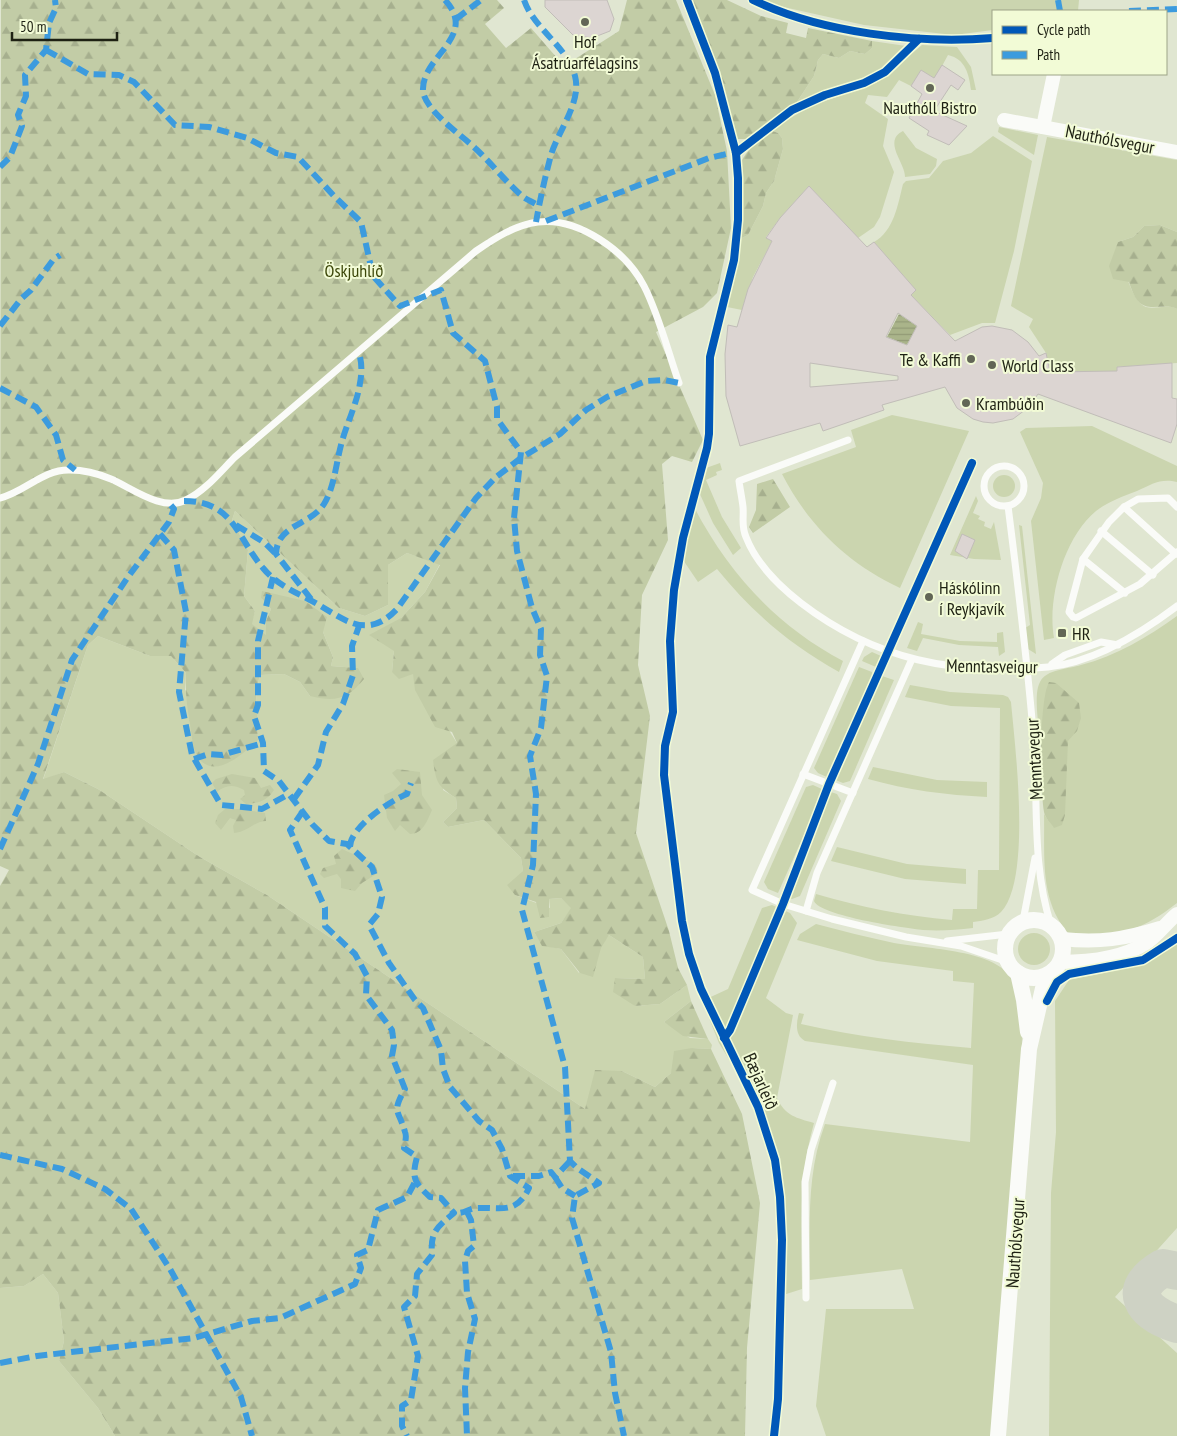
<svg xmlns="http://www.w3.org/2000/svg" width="1177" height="1436" viewBox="0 0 1177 1436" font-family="'PT Sans Narrow',sans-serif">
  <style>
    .green { fill: #cbd5af }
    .forest { fill: url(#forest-firs) }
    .water { fill: url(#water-rules) }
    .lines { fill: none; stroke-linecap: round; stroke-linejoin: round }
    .taxiway { stroke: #ced2c4; stroke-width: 38 }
    .building { fill: #dcd5d2; stroke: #c1bdb8; fill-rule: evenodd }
    .service { stroke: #fafbf8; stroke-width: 7 }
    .minor { stroke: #fafbf8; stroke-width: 14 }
    .tertiary { stroke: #fafbf8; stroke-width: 16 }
    .quiet { stroke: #3c9bde; stroke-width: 6; stroke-dasharray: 12 6; stroke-linecap: butt }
    .cycleway-casing { stroke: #f2fbd6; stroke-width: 11 }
    .cycleway { stroke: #0057b8; stroke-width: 8 }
    .poi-dot { fill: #626656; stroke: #f2fbd6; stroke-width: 2 }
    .labels { text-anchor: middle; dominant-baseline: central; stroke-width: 4; stroke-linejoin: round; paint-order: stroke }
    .poi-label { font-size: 18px; fill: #1e2113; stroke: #f2fbd6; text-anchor: start }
    .street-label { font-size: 18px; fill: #1e2113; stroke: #f2fbd6 }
    .park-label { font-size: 18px; fill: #3c4709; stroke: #f2fbd6 }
  </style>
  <defs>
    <pattern id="forest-firs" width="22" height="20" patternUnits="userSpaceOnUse" patternTransform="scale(1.25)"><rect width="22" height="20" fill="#c2cca6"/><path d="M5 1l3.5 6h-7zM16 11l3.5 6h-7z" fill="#a6af8e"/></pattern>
    <pattern id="water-rules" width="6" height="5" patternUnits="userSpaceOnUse" patternTransform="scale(1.25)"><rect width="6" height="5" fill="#aab48a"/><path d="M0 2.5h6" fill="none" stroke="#929a76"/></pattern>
  </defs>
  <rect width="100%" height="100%" fill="#e0e6d1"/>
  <g class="green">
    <polygon points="764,0 1079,0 1078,11 993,11 993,30 954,35 864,25 779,6"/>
    <path d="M 872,41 L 906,46 C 889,76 853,81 824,93 C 814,96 805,101 795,105 L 814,76 L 818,60 L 823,54 L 839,58 L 850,51 L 865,54 L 872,48 Z"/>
    <path d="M 922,45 L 957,47 L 971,67 L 976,90 L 971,90 C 969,75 966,59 948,55 L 935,79 L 921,71 L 911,86 L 899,80 L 887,97 L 868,95 L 865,103 L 888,119 L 883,146 L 894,172 L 880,217 L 874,227 L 858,238 L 809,186 L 780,218 L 766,237 L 772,241 L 753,277 L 742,310 L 727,307 L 725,312 L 719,310 L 736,237 L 740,239 L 748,235 L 763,206 L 766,193 L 774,181 L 783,149 L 782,138 L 778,133 L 770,130 L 811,106 L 876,83 Z"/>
    <polygon points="999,127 1038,135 1034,155 998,132"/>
    <path d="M 903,131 L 916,148 L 937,159 L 936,166 L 930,174 L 905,177 C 906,164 882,141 903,131 Z"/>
    <path d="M 993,136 L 1032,161 L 1014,251 L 995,323 L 982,323 L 950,335 L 911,295 L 915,290 L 874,242 C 894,231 898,204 903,184 L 906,181 L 929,178 L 943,161 L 971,153 Z"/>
    <path d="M 1047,137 L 1177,160 L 1177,232 L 1160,225 L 1144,226 L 1133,237 L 1118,242 C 1122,258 1129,300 1146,307 C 1156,310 1167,303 1177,309 L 1177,363 L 1117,367 L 1117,371 L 1050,372 L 1046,353 L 1029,327 L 1033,319 L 1011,306 Z"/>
    <path d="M 892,415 L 969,431 L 900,588 C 847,563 809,526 782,474 L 856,447 L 851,430 Z"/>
    <path d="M 1092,426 L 1177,466 L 1177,482 C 1161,478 1152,484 1137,491 C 1122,497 1109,501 1096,511 C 1064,537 1047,599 1054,638 L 1044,640 L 1031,521 L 1041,498 L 1043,483 L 1020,432 L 1026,428 Z"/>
    <polygon points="720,463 722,470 716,472 717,475 706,480 722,517 741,548 733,555 713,523 699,492 706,468"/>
    <circle cx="1004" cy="486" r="11"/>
    <polygon points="976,496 978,501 973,513 980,516 978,519 985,522 984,526 991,529 994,522 1001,560 974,559 950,555"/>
    <path d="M 689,505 L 694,507 C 729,574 777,626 843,661 L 839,672 C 789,644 753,613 717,569 L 698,582 L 677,551 Z"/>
    <polygon points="235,511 339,608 365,616 388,605 388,565 407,553 440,564 425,592 401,618 394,651 392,672 413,673 457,743 443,790 456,798 457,808 443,822 448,827 484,820 521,858 523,871 515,895 550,908 549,899 561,898 572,908 561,923 534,932 542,945 561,949 579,973 609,935 643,957 645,979 616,978 635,1006 660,1004 687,985 691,1001 664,1022 690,1038 708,1039 712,1045 711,1049 692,1048 671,1073 655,1087 622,1071 585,1109 267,895 200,857 98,789 64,772 43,780 88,645 98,636 150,656 171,656 186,673 185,690 258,740 256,691 260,675 284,674 300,682 310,696 358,668 331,666 333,657 323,632 261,598 271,609 266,621 266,636 251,624 255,611 244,596 248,550 232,520"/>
    <polygon points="1019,525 1022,526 1036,654 1028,649 1025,628 1030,625"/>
    <path d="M 1177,616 L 1177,903 C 1136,935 1118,935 1069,934 C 1039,901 1045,856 1044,814 L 1048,820 L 1044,728 L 1042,755 C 1041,738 1032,696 1040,682 C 1046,669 1069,669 1081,665 C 1116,656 1148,637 1177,616 Z"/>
    <polygon points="918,622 923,624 921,634 960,641 997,642 997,633 1003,632 1005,652 999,656 998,647 959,645 923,638 917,651 907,648"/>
    <polygon points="872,652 881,656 876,667 862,661 864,657"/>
    <polygon points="859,667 872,672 874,677 829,778 818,773 814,768"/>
    <polygon points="882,676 894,680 850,781 843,783 833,779 878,678"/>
    <path d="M 910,685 L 950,692 L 1003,695 L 1008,697 L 1011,702 C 1015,747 1032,879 1001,912 C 994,919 982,921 973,922 L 973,928 C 956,930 940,931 923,930 C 905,928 820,916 814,901 L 816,894 C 861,907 905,916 952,920 L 953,909 L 977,909 L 978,870 L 999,870 L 1000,708 L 951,706 L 905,697 Z"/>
    <path d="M 873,767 L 937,780 L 987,782 L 987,797 C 946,795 907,790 868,779 Z"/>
    <polygon points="813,785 824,790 778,893 768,889 764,882 806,787"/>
    <polygon points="828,791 837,794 841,801 800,896 792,899 782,895"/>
    <polygon points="837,847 907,864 966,869 966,884 905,879 831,861"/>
    <path d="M 772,905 L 790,913 L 797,923 L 766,998 L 786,1013 L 793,1015 L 777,1098 C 785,1116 797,1118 814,1123 C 798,1179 801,1231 802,1289 L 780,1296 L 782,1219 L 775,1160 L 758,1107 L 719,1043 L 702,1001 L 728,989 L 762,908 Z"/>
    <path d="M 816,924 C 842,931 867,937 894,943 C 925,949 999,949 1014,982 C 1022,1000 1022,1030 1022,1050 L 991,1436 L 826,1436 L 816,1406 L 826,1309 L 914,1309 L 902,1269 L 810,1280 C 810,1227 806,1175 825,1124 L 970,1142 L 973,1065 L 805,1041 C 795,1036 796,1023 799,1013 L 804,1014 L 801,1024 C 857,1037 913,1043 971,1048 L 974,983 L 953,981 L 953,971 L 877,961 L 797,940 L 800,934 Z"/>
    <circle cx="1034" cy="949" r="16"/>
    <path d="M 1177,941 L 1177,1228 L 1115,1297 L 1177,1353 L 1177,1436 L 1049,1436 L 1051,1193 L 1056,1132 L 1055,1001 L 1069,980 C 1107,972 1147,967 1177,941 Z"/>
    <polygon points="43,1274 58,1293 64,1341 59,1361 98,1408 115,1436 0,1436 0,1288 24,1286"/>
  </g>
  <g class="forest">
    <path d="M 1,0 L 497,0 L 504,8 L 485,24 L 506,48 L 531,28 L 564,66 L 619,31 L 627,0 L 676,0 L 715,95 L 727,151 L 731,228 L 717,293 L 703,307 L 656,332 L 703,440 L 692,462 L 672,456 L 662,464 L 668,540 L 642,595 L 638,665 L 650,716 L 636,833 L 669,931 L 678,968 L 687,985 L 660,1004 L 635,1006 L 613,992 L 615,978 L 645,979 L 643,957 L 609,935 L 601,948 L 593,977 L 580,973 L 561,949 L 542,946 L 534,932 L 561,923 L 571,908 L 561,898 L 549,899 L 549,917 L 540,918 L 536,902 L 515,895 L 507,885 L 523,871 L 521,858 L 484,820 L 448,827 L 443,822 L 457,808 L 456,798 C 437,786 436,782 433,760 L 457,743 L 452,732 L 435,727 L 415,690 L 413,674 L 399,679 L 392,672 L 394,651 L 369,635 L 401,618 L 425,592 L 440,565 L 407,553 L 388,565 L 388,605 L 365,616 L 339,608 L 235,511 L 232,520 L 248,550 L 244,596 L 255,611 L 252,624 L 266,635 L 266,621 L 271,609 L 261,598 L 262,591 L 305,601 L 327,617 L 323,632 L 333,657 L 331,666 L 358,668 L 364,679 C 347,700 335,702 310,696 L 300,682 L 284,674 L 260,675 L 256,691 L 258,740 C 246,751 219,778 201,761 C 192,752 192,735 190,724 C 187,707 185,691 186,673 L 171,656 L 150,656 L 98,636 L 88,645 L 43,779 L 64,772 L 98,789 L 200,857 L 267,895 L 585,1109 L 595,1070 L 622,1071 L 655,1087 L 671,1073 L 674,1051 L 692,1048 L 711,1049 L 742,1114 L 760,1203 L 747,1348 L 745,1436 L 115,1436 L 98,1408 L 59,1361 L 64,1341 L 58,1293 L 43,1274 L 24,1286 L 0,1288 L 0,886 L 9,870 L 0,866 Z"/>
    <polygon points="690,0 727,0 761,16 788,23 786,33 806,38 808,28 872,41 872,48 865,54 850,51 839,58 823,54 818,60 814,76 795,105 750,139 738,139 733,132 708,43"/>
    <path d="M 770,130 L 778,133 L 782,138 L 783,149 L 774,181 L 766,193 L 763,206 L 748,235 L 740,239 L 736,237 L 739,168 C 744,151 758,141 770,130 Z"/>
    <path d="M 1160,225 L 1177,232 L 1177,309 C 1165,302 1148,313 1138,301 C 1134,297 1131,288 1129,282 L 1113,279 L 1109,266 L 1118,242 L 1133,237 L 1144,226 Z"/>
    <polygon points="773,479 790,507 753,533 749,527 756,510 757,484"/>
    <path d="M 1049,682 L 1056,683 L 1079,703 L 1081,718 L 1077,731 L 1068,741 L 1065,815 L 1062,825 L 1054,828 C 1051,823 1045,818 1044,812 C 1040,788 1039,700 1049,682 Z"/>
    <path d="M 397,769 L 420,772 L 422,795 L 432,810 C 427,821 423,834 410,834 L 400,825 L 395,831 L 387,818 L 384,795 L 393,791 L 401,784 L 392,773 Z"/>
    <path d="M 232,774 L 255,778 L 261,788 L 270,785 L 274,790 C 267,801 259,803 246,804 L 240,799 L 245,795 L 244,790 C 233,784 226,785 217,792 L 212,783 L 216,779 Z"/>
    <path d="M 225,809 L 239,809 L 265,813 L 266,821 C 253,822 248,832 234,833 L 233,826 L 236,820 L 230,818 L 221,830 L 215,823 L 218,815 Z"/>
    <polygon points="342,849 375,864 378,873 362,883 355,891 341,888 341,879 337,874 324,878 320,874 323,868 336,864 334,856"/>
    <polygon points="691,1001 708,1039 683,1036 664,1022"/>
  </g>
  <polygon class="water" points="899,314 917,326 907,345 887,337"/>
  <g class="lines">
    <path class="taxiway" d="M 1177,1271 L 1163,1268 C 1125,1290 1143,1313 1177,1324"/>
  </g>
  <g class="building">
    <polygon points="545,0 607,0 614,19 610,31 592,38 573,35 545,7"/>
    <polygon points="942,65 965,80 958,90 951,85 934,111 967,126 949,145 927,135 929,131 909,118 922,94 911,86 921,70 934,78"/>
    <path d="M 809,186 L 867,247 L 874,242 L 916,290 L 911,295 L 955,341 L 982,327 L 992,326 L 1012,330 L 1028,342 L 1039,356 L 1046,353 L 1050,372 L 1117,371 L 1117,367 L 1172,363 L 1172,398 L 1177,399 L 1177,424 L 1171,443 L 1038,394 L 1029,407 L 1013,419 L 993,423 L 983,422 L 973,419 L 957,408 L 945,387 L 882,405 L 884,410 L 823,431 L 820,423 L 740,446 L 726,396 L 725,354 L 728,325 L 737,327 L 748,289 L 772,241 L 766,238 L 780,218 ZM 898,313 L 917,326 L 907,345 L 886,337 ZM 810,363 L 898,376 L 898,380 L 810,387 Z"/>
    <polygon points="962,534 975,540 967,559 955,551"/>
  </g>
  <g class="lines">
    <g class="service">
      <path d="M 848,440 L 739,481 C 740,489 742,498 743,507 C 744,518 741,526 746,537 C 756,563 779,586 801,603 C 875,660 956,676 1048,667 C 1095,662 1140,634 1177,606"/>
      <circle cx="1004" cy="486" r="20"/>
      <path d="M 0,498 C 25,492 43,469 70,470 C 84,470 99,474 111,479 C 132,488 162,512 186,500 C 205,491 220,472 235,457 L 476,251 C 495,238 515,225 538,222 C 578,217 626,251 644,286 C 659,315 668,352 679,383"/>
      <path d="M 1008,506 C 1018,585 1028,664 1034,744 C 1038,805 1032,866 1051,925"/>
      <polyline points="1124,507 1176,554"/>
      <polyline points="1177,507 1168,498 1138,499 1124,507 1109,522 1083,559 1069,612 1073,617 1076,618 1140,584 1177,552"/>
      <polyline points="1101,531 1153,575"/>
      <polyline points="1083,559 1125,593"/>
      <polyline points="863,641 752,890 783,904 832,919 906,937 961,946 1008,962"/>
      <polyline points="1052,664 1065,655 1101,642 1118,645"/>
      <polyline points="803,774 853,793"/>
      <polyline points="806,911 817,873 912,659"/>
      <polyline points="1023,921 1035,858"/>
      <polyline points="947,941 1008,934"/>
      <polyline points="806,1298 805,1182 811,1150 833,1083"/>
    </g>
    <g class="minor">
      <polyline points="1004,120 1177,152"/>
      <polyline points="1043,127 1054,74"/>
      <path d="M 1062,939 C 1099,943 1125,939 1160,928"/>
      <path d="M 1060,962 C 1089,962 1121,959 1146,943 C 1156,937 1167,922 1177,914"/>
    </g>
    <g class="tertiary">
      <circle cx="1034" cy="949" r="29"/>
      <polyline points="1018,973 1024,1000 1028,1032"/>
      <polyline points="998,1436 1029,1049 1044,984 1053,971"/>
    </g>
    <g class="quiet">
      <path d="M 445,0 C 479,37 421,56 423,91 C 425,111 463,136 476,149 C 492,164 506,182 522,196 C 527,200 533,202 539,206"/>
      <path d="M 524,0 C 534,29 567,46 575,76 C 582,102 558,131 551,155 C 545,177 540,200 536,222"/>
      <polyline points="1058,0 1060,11"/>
      <polyline points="1129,11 1177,9"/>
      <polyline points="456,19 481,0"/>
      <polyline points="46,50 88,74 119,75 134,82 175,125 209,127 247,138 276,153 298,157 334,196 361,222 373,276 400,306 441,290 453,333 485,361 497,407 497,419 521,452 514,518 517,551 532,608 541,629 540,655 547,676 541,728 530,756 536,794 533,865 522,910 565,1067 570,1161 577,1168 599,1183 575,1196 572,1218 611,1352 615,1393 624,1436"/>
      <polyline points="0,167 10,157 22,126 18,115 26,96 25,75 46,50 49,23 56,8 55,0"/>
      <polyline points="546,221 709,158 739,151"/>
      <polyline points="0,326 21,299 31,290 53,260 60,255"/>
      <polyline points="0,388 36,407 56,435 63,460 75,470"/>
      <path d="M 184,501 C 234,501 237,538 263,568 C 276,584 293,591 310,600 C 341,616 365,643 397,609 L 476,498 L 496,477 L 521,458 L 560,434 L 586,410 L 607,397 L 646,381 L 664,380 L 679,383"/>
      <polyline points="236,525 265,543 276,554"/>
      <polyline points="160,534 174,550 186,612 179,692 192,755 221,805 262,809 289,794"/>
      <path d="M 273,577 L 258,641 L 258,705 L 254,716 L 263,743 L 264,771 L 279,781 L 312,824 L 329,841 L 347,844 L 372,867 L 382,897 L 378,914 L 369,925 L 389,963 L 415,1000 L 423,1008 L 441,1050 L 443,1069 L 450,1087 L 479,1121 L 492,1130 L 502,1149 L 510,1176 L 529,1188 C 516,1215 502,1207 476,1208 C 468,1209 464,1214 454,1213"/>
      <path d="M 311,599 L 276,554 C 277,524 310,526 324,504 C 334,488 336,464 341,445 C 346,425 357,404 360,383 C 362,372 362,363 359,353"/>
      <polyline points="194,759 209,754 222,755 263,743"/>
      <polyline points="294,799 318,765 326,732 343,704 353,675 352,646 359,626"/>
      <path d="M 303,811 L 290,830 L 325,908 L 325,926 L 355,954 L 367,976 L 366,995 L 392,1030 L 394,1045 L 392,1056 L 405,1089 C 391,1113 399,1110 405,1132 C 407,1136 405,1143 404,1148 L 417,1157 C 411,1179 415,1183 430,1197 L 441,1198 L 454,1213 C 437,1227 430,1232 432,1255 L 417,1274 L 415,1296 L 404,1307 L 418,1356 L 411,1400 L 402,1406 L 402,1426 L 407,1436"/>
      <path d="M 350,847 C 350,827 390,801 407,794 L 411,783"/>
      <polyline points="0,849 38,764 72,660 128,577 169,522 174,509 169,503"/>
      <polyline points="0,1155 62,1169 105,1189 131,1209 170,1269 241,1397 252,1436"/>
      <polyline points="513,1176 539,1176 551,1172 555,1177 570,1161"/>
      <polyline points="555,1177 562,1188 575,1196"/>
      <polyline points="467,1212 471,1220 474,1246 468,1251 465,1261 467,1293 475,1319 468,1352 465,1388 467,1436"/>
      <polyline points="0,1363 37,1356 194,1338 252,1321 280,1318 355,1284 361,1268 357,1255 368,1250 378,1210 407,1197 415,1182"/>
    </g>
    <defs>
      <g id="cycleway">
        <polyline points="687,0 715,73 736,153 738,178 738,220 734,260 710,357 709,434 707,448 683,538 674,590 670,641 673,712 665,746 664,775 682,921 689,954 701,989 758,1107 775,1160 780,1197 782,1240 778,1399 774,1436"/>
        <path d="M 753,0 C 822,33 917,44 993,38"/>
        <polyline points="736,153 792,110 825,95 864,83 885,72 919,39"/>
        <polyline points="1047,1001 1057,982 1069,974 1143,960 1177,938"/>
        <polyline points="724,1038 730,1030 783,904 829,784 972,463"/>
      </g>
    </defs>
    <use href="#cycleway" class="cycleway-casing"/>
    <use href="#cycleway" class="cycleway"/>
  </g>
  <g class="poi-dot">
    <circle cx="585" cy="22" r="5"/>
    <circle cx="930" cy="88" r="5"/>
    <circle cx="971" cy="359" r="5"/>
    <circle cx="992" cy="365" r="5"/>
    <circle cx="966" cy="403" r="5"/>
    <circle cx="929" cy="597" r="5"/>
    <rect x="1057" y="628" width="10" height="10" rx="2.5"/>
  </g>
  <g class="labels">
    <g class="poi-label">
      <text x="585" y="41" text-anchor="middle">Hof<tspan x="585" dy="21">Ásatrúarfélagsins</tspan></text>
      <text x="930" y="107" text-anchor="middle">Nauthóll Bistro</text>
      <text x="961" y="359" text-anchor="end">Te &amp; Kaffi</text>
      <text x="1002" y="365">World Class</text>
      <text x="976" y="403">Krambúðin</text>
      <text x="939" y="587">Háskólinn<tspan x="939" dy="21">í Reykjavík</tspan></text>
      <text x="1072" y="633">HR</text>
    </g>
    <g class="street-label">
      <text transform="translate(1110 139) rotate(11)">Nauthólsvegur</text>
      <text transform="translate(992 666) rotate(1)">Menntasveigur</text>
      <text transform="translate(1034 759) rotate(-93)">Menntavegur</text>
      <text transform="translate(761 1081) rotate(66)">Bæjarleið</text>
      <text transform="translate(1015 1243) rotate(-86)">Nauthólsvegur</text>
    </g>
    <g class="park-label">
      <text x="354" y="270">Öskjuhlíð</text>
    </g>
  </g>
  <rect x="992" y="10" width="175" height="65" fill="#f2fbd6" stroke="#9da488"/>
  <rect x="1002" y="26" width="25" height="8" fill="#0057b8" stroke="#9da488"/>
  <text x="1037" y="35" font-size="15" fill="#1e2113">Cycle path</text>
  <rect x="1002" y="51" width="25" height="8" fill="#3c9bde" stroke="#9da488"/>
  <text x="1037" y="60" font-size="15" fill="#1e2113">Path</text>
  <path d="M12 32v8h105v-8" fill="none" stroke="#1e2113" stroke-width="2.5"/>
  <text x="20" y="32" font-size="15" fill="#1e2113" stroke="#f2fbd6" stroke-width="4" paint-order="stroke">50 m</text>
</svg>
